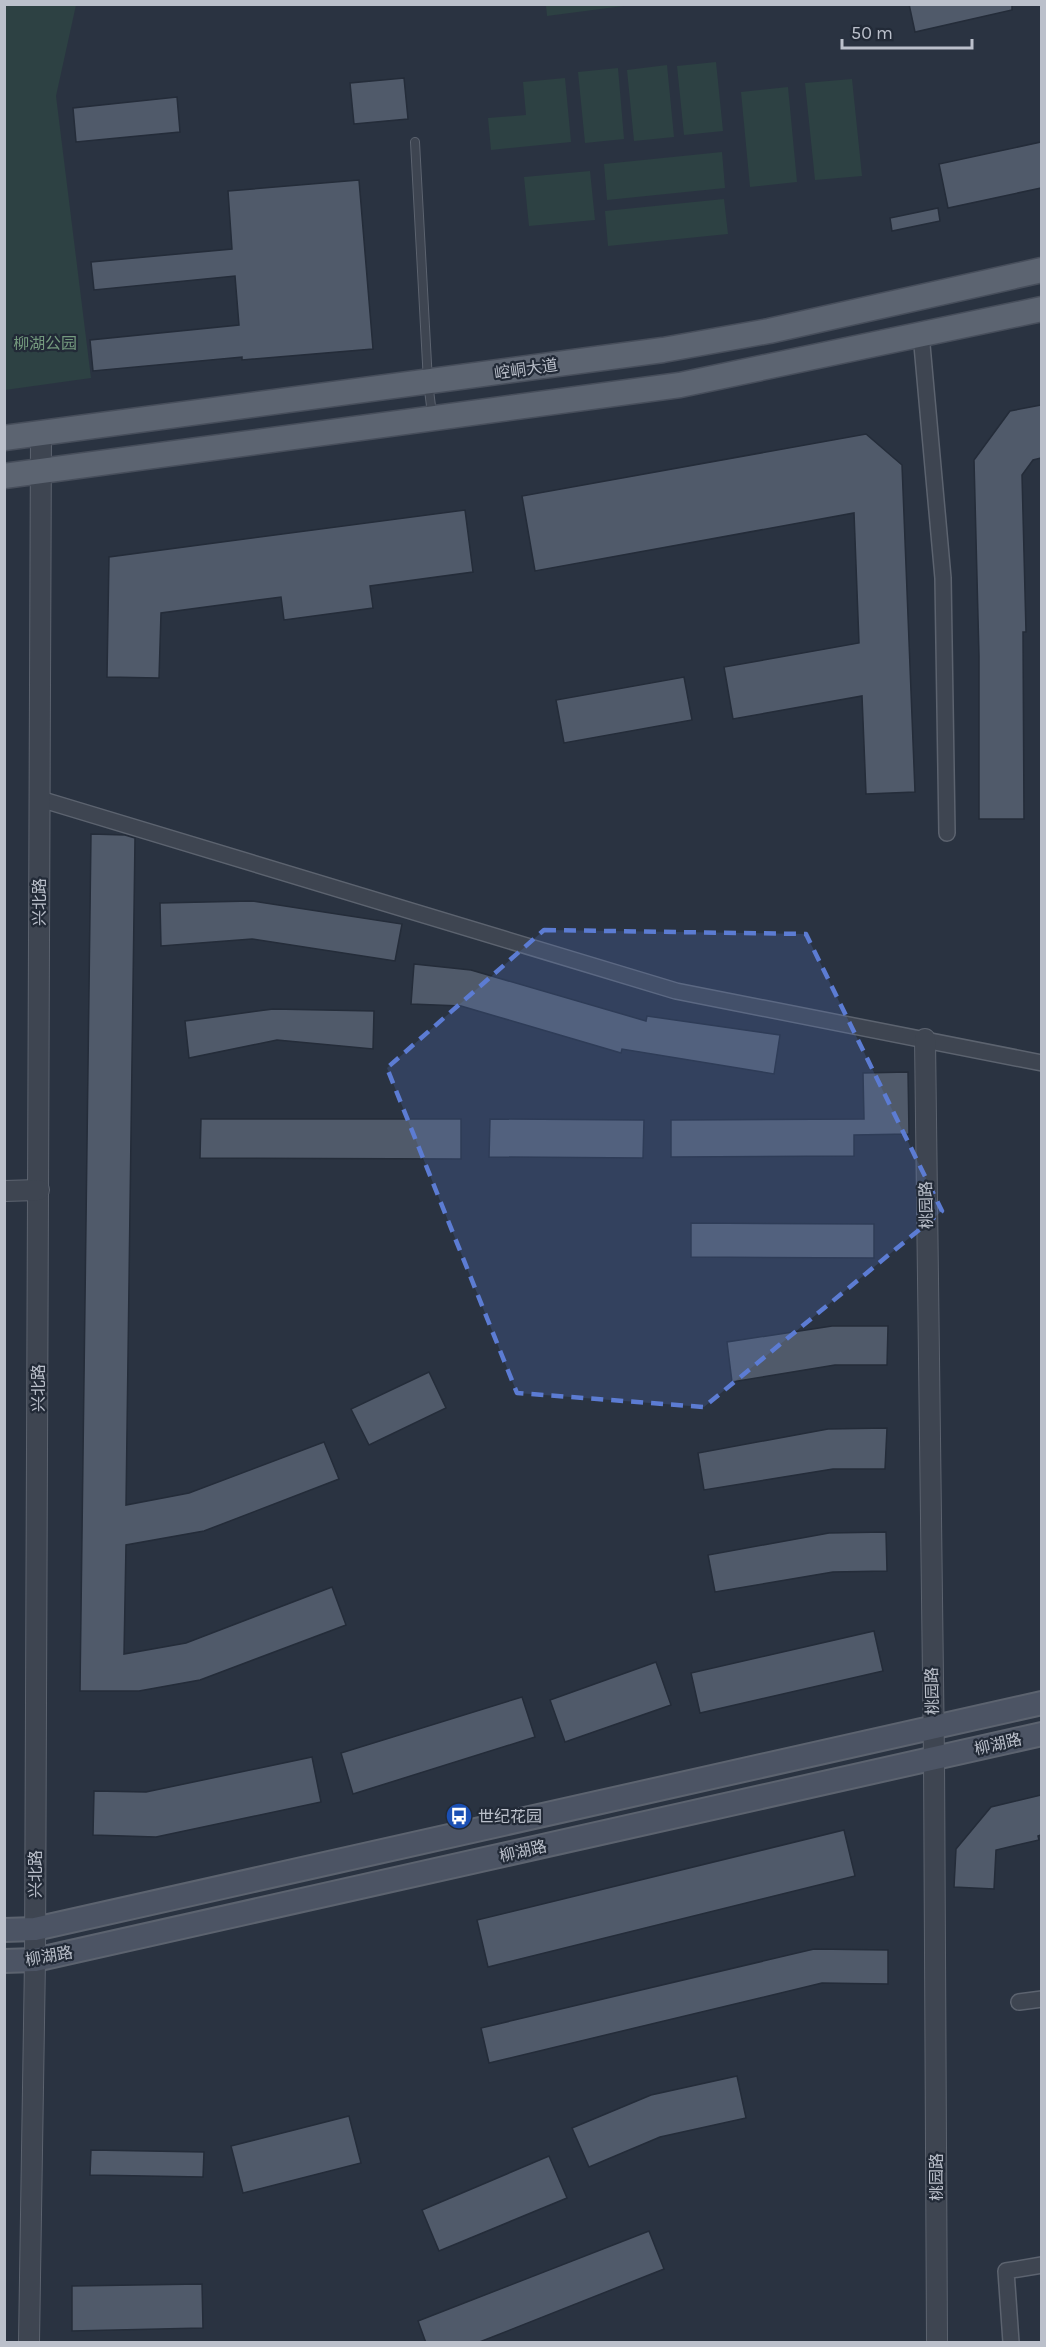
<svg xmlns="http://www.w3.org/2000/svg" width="1046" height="2347" viewBox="0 0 1046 2347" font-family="Karla,'Noto Sans SC',sans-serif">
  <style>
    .green { fill: #2d4143 }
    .building { fill: #505a6a; stroke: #242c39; stroke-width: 1.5 }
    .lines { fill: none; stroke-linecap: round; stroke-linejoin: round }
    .service-casing { stroke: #5c636f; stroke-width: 10 }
    .minor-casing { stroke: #5c636f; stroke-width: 18 }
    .tertiary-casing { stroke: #5c636f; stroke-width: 22 }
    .secondary-casing { stroke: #5c636f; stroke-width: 26 }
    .primary-casing { stroke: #474e5b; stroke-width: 27 }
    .service { stroke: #3e4551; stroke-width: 8 }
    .minor { stroke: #3e4551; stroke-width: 15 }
    .tertiary { stroke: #3e4551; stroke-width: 20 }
    .secondary { stroke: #4c5464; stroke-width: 22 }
    .primary { stroke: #5c6471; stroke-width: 24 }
    .marked { fill: #5c7cd3; fill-opacity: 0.2; stroke: #5c7cd3; stroke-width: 4.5; stroke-dasharray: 12 8; stroke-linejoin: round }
    .labels { text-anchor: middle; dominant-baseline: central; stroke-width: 4.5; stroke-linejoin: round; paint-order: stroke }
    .park-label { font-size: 16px; fill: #749a7e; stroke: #222a37 }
    .street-label { font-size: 16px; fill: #bbc0cb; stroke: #222a37 }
    .poi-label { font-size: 16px; fill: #bbc0cb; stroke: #222a37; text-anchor: start }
  </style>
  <rect width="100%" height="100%" fill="#2a3341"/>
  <g class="green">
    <polygon points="4,5 76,5 56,96 91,378 5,390"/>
    <polygon points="546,5 546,4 631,5 547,16"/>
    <polygon points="716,62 723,131 684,135 677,66"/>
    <polygon points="667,65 674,137 634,141 627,70"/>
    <polygon points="618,68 624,139 585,143 578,72"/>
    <polygon points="565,78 571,142 491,150 488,118 526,115 523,82"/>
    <polygon points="852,79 862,176 815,180 805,83"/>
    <polygon points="788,87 797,182 750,187 741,92"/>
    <polygon points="722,152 725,188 607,200 604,164"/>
    <polygon points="590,171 595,220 529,226 524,177"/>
    <polygon points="724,199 728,234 608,246 605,211"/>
  </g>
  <g class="building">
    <polygon points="909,4 1012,4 1012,10 915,32"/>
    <polygon points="404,78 408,119 354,124 350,83"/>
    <polygon points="177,97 180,132 76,142 73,108"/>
    <polygon points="1041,142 1041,188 948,208 939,164"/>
    <polygon points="359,180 373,349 242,360 242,357 93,371 90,340 239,325 235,276 94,290 91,262 232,249 228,191"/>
    <polygon points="938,208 940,221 892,231 890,218"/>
    <polygon points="1041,405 1041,458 1033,460 1022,475 1026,632 1023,632 1024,819 979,819 979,656 974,460 1010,411"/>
    <polygon points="866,434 902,465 915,792 866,794 862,696 733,719 724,667 859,643 854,513 535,571 522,496"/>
    <polygon points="465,510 473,572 370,586 373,608 284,620 281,597 161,613 159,678 107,677 109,557"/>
    <polygon points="684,677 692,720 564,743 556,700"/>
    <polygon points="91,834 125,835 135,838 126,1505 189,1493 324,1442 339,1479 204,1531 126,1545 124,1654 186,1643 332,1587 346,1625 200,1680 139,1691 80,1691"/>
    <polygon points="252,901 402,924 395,961 252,939 161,946 160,903"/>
    <polygon points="414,964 471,970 646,1021 647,1016 780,1035 774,1074 622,1049 621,1053 461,1006 411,1004"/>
    <polygon points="273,1009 374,1011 373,1049 277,1040 189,1058 185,1021"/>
    <polygon points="908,1072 909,1134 854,1135 854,1156 671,1157 671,1120 864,1119 863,1073"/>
    <polygon points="201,1119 461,1119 461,1159 200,1158"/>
    <polygon points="490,1119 644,1120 643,1158 489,1157"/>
    <polygon points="691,1223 874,1224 874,1258 691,1257"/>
    <polygon points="832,1326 888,1326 887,1365 835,1365 732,1382 727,1342"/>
    <polygon points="429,1372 446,1408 369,1445 351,1409"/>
    <polygon points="887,1428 885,1469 833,1469 704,1490 698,1453 828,1429"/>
    <polygon points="886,1532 887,1571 833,1572 715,1592 708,1555 829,1533"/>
    <polygon points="874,1631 883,1671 700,1713 691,1673"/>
    <polygon points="656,1662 671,1705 565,1742 550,1700"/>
    <polygon points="522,1697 535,1737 353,1794 341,1753"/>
    <polygon points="312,1757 321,1802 156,1837 93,1835 94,1791 146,1792"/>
    <polygon points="1041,1795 1041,1835 1038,1836 1039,1840 996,1850 994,1889 954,1887 956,1849 991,1807"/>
    <polygon points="844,1830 855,1876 488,1967 477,1920"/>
    <polygon points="814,1949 888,1950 888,1984 822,1983 489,2063 481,2028"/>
    <polygon points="737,2076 746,2118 660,2137 589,2167 572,2128 651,2095"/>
    <polygon points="349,2116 361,2163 243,2193 231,2146"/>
    <polygon points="91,2150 204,2152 203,2177 90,2175"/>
    <polygon points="549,2156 567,2198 439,2251 422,2210"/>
    <polygon points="649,2231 664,2269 477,2343 426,2343 418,2321"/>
    <polygon points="202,2284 203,2328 72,2331 72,2286"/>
  </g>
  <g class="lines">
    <defs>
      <polyline id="service" points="415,142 428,382 432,414"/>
      <g id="minor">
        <polyline points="921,334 943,578 947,833"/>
        <polyline points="40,799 676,991 1042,1063"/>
        <polyline points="1019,2002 1042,1999"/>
        <polyline points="1011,2342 1006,2271 1042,2265"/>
      </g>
      <g id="tertiary">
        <polyline points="28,433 41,433 35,1960 29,2342"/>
        <polyline points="925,1039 934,1758 937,2342"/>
        <polyline points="4,1191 39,1190"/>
      </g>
      <g id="secondary">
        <polyline points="4,1930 35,1929 1042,1703"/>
        <polyline points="4,1961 35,1960 1042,1734"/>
      </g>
      <g id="primary">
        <polyline points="4,438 663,350 769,331 1042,270"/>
        <polyline points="4,476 680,385 1042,309"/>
      </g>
    </defs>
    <use href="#service" class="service-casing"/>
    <use href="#minor" class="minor-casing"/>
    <use href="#tertiary" class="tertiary-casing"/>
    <use href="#secondary" class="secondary-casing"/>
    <use href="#primary" class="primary-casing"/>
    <use href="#service" class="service"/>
    <use href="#minor" class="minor"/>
    <use href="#tertiary" class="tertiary"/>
    <use href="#secondary" class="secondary"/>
    <use href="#primary" class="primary"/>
  </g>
  <path class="marked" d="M 544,930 L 806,934 L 942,1211 L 704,1407 L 517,1393 L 387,1068 Z"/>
  <defs>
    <symbol id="bus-disc" viewBox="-11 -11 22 22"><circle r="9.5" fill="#1a4fb4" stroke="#222a37"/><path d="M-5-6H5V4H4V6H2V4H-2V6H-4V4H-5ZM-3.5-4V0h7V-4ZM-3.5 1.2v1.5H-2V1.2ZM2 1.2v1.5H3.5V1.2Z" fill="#fff"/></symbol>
  </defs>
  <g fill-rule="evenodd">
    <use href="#bus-disc" x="444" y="1801" width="30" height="30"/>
  </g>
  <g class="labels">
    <g class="park-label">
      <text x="45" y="343">柳湖公园</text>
    </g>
    <g class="street-label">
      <text transform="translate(526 369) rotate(-8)">崆峒大道</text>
      <text transform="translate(39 902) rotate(-90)">兴北路</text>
      <text transform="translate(926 1205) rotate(-91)">桃园路</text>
      <text transform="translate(38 1388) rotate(-90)">兴北路</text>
      <text transform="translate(932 1691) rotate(-91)">桃园路</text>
      <text transform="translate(998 1744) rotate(-13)">柳湖路</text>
      <text transform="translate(523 1851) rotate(-13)">柳湖路</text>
      <text transform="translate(35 1874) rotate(-90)">兴北路</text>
      <text transform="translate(49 1956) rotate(-10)">柳湖路</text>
      <text transform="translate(936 2177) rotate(-90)">桃园路</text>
    </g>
    <g class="poi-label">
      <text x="478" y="1816">世纪花园</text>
    </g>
  </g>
  <rect width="1046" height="2347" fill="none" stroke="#bbc0cb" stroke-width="12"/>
  <path d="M842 39v9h130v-9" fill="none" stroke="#bbc0cb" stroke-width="3"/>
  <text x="851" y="39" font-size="18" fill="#bbc0cb" stroke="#222a37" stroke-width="4.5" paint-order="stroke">50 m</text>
</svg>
